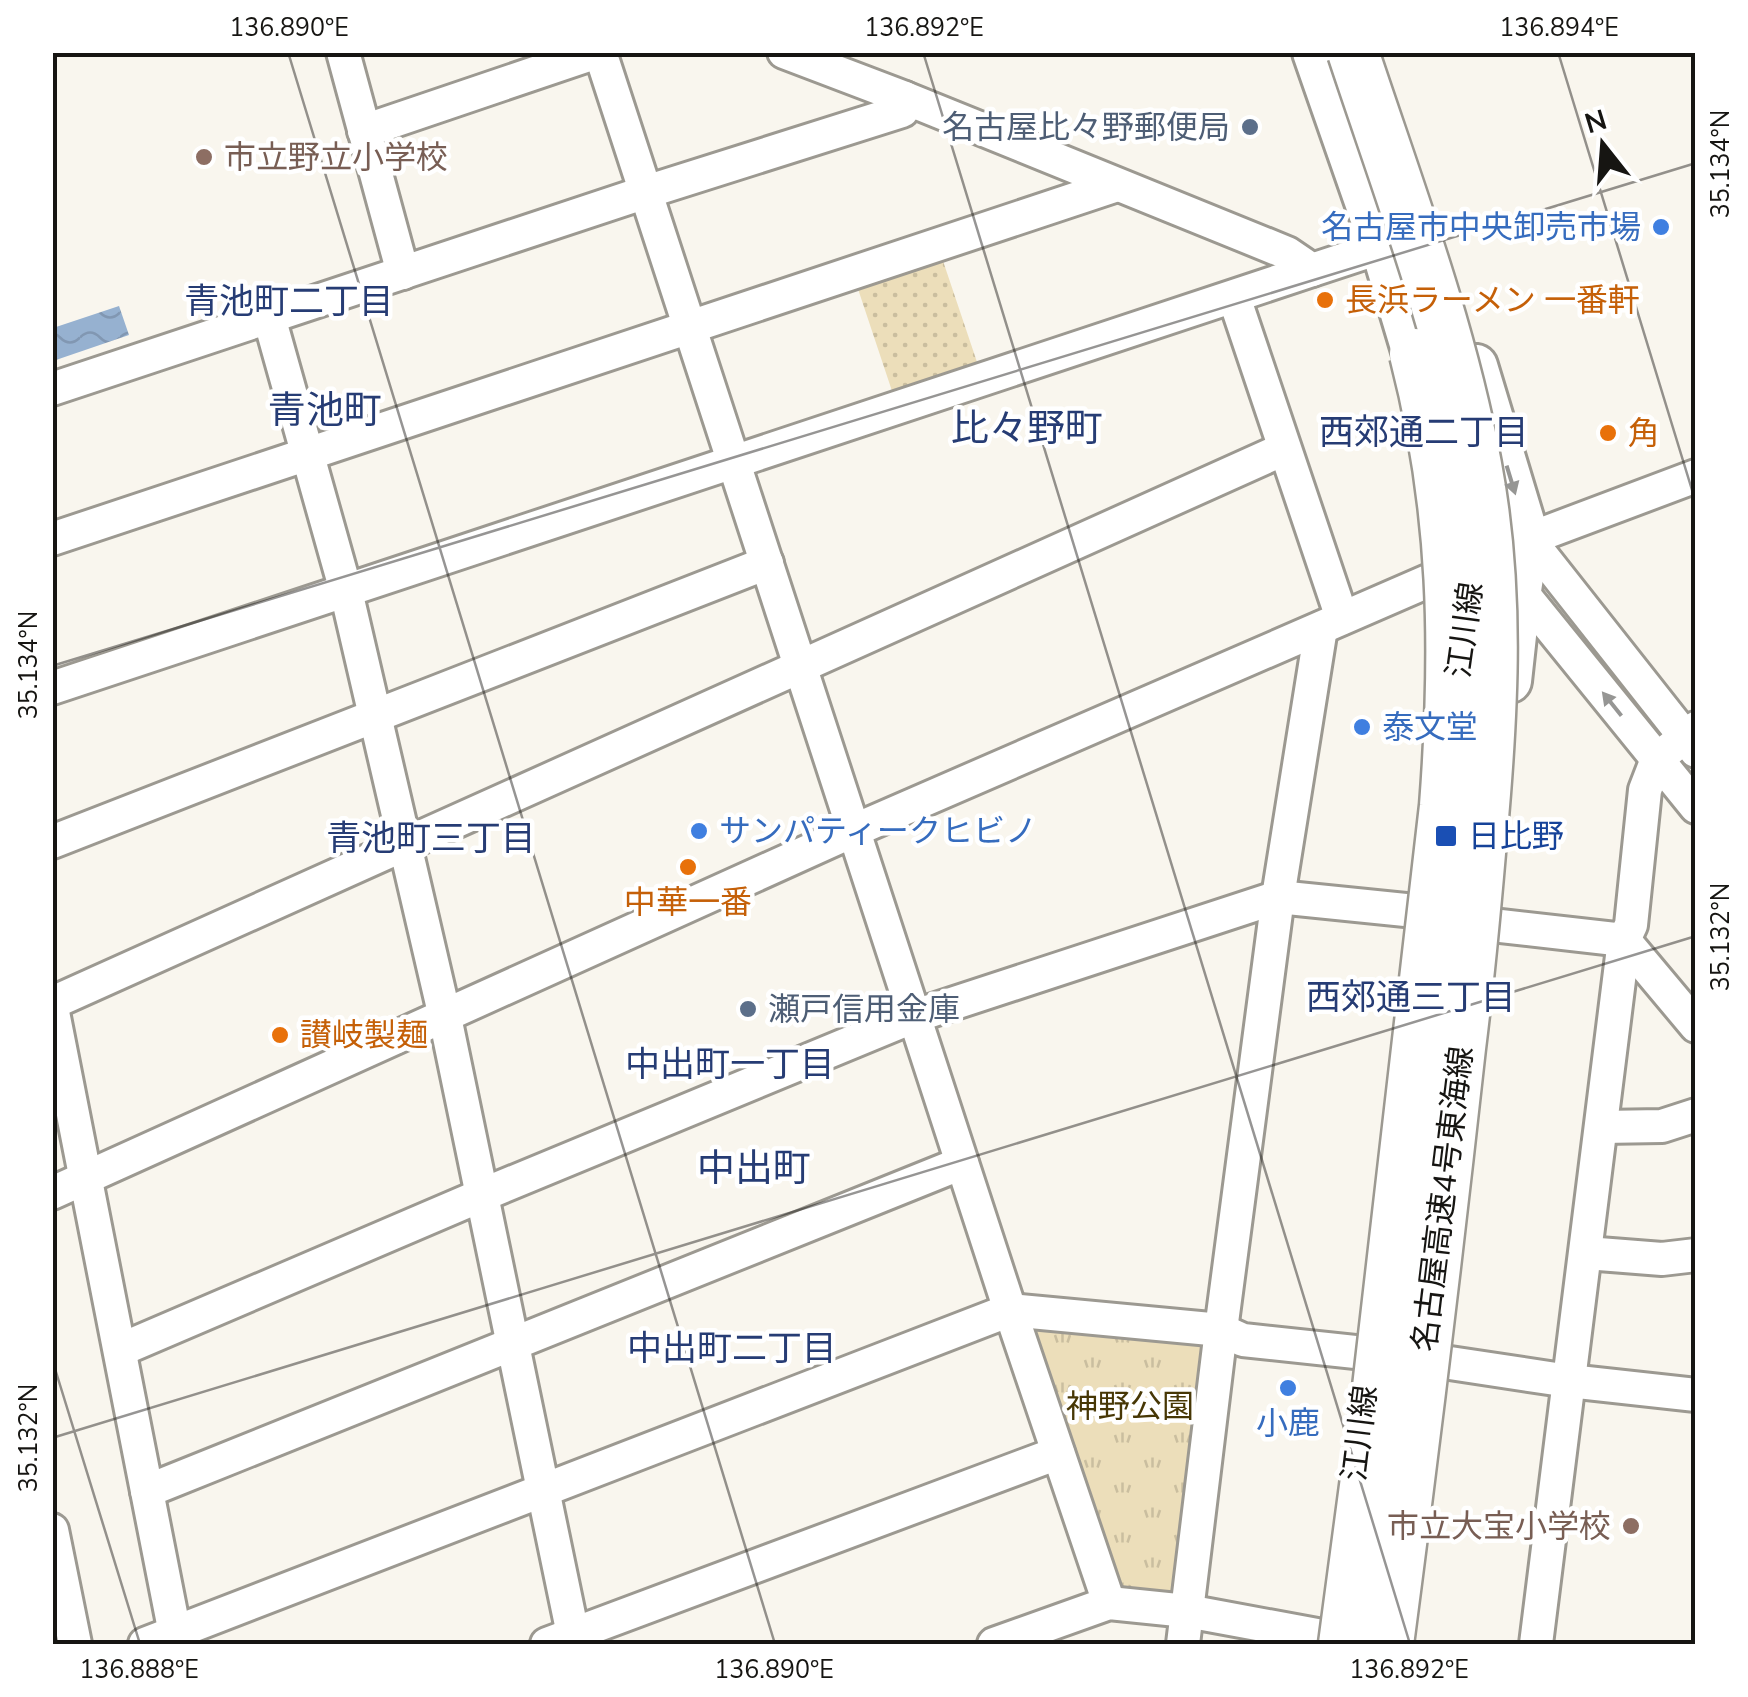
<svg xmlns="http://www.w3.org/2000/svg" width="1748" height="1697" viewBox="0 0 1748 1697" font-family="'Nunito Sans','Noto Sans JP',sans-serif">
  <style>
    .grass { fill: url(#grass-dots) }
    .park { fill: url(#park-tufts) }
    .water { fill: url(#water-waves) }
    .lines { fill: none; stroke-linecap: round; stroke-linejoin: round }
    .minor-casing { stroke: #9c9991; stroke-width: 38 }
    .major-casing { stroke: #9c9991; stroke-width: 48 }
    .minor { stroke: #fff; stroke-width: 32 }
    .major { stroke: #fff; stroke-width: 42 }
    .highway-bridge-casing { stroke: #9c9991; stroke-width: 55; stroke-linecap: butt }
    .highway-bridge { stroke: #fff; stroke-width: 50 }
    .oneway { fill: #969694 }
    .ticks { fill: none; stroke: #161512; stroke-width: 2.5; stroke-opacity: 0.45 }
    .service-dot { fill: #5c6f8a; stroke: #fff; stroke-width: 4 }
    .education-dot { fill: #8d6e63; stroke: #fff; stroke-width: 4 }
    .shop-dot { fill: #3f7fe0; stroke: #fff; stroke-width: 4 }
    .food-dot { fill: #e8710a; stroke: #fff; stroke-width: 4 }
    .transit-dot { fill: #1a4fb4; stroke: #fff; stroke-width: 4 }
    .labels { text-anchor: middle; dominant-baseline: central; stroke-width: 9; stroke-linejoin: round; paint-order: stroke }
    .service-label { font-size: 32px; fill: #4e5e75; stroke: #fff; text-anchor: end }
    .education-label { font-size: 32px; fill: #785e54; stroke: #fff; text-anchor: start }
    .shop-label { font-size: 32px; fill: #366cbe; stroke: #fff; text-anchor: start }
    .food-label { font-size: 32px; fill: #c56008; stroke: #fff; text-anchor: start }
    .street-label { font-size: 32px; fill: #161512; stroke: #fff }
    .transit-label { font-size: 32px; fill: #164399; stroke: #fff; text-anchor: start }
    .park-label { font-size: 32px; fill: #473705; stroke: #fff }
    .neighbourhood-label { font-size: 35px; fill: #263c74; stroke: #fff }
    .quarter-label { font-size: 38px; fill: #263c74; stroke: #fff }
    .neatline { fill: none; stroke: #161512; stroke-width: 4 }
    .ticks-label { font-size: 25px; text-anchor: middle; fill: #161512 }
  </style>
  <defs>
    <pattern id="grass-dots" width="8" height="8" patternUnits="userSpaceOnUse" patternTransform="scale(2.5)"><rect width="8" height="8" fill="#ecdeba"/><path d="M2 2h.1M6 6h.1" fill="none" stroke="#cabe9f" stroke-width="1.8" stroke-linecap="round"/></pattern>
    <pattern id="park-tufts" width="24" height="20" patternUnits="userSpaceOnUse" patternTransform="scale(2.5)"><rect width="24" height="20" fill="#ecdeba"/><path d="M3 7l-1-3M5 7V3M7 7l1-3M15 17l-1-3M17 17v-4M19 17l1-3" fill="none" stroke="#cabe9f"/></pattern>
    <pattern id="water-waves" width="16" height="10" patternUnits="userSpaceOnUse" patternTransform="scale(2.5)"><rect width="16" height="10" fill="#96b1d0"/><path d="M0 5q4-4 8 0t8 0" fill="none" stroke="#8197b2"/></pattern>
  </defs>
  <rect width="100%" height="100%" fill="#f9f6ee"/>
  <polygon class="grass" points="941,255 979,368 894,397 856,283"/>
  <polygon class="park" points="1036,1321 1202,1339 1209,1348 1182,1591 1171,1598 1120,1590 1031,1331"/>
  <polygon class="water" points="119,306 129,335 53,361 53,328"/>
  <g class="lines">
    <defs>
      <g id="minor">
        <polyline points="343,52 403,273"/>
        <polyline points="600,52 1010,1310 1109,1603"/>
        <polyline points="784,52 905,98 1287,253 1312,270 1382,247"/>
        <polyline points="364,131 597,52"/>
        <polyline points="1234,297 1342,618"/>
        <polyline points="269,317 346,591 445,1017 575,1644"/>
        <polyline points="52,389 646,192 902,111 905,98"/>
        <polyline points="1528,538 1696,751"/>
        <polyline points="52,539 1117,185"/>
        <polyline points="1510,546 1696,476"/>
        <polyline points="1510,583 1520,590 1696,807"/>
        <polyline points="52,688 1312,270"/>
        <polyline points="52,842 767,563"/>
        <polyline points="1483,924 1624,940 1696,1026"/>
        <polyline points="52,1003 1284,449"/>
        <polyline points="52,1007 177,1644"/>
        <polyline points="1602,1127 1662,1126 1696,1115"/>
        <polyline points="52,1193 855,830 1465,565"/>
        <polyline points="1586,1253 1662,1259 1696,1255"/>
        <polyline points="120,1350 482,1195 915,1016 1278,897 1425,912"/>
        <polyline points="147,1491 962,1163"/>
        <polyline points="52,1530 75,1644"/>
        <polyline points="145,1644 1010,1310 1221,1330 1243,1340 1430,1360 1569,1381 1696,1395"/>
        <polyline points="547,1644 1058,1453"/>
        <polyline points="994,1644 1109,1603 1187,1611 1333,1638"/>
        <polyline points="1183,1644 1221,1330 1278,897 1321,628"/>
        <polyline points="1536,1644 1624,940 1631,925 1645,790 1657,759 1696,728"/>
      </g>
      <g id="major">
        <polyline points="1314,52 1382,247 1423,384"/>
        <polyline points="1476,366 1528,538 1520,590 1510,681"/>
      </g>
    </defs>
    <use href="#minor" class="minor-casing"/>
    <use href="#major" class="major-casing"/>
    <use href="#minor" class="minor"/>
    <use href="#major" class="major"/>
    <defs>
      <g id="highway-bridge">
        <path d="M 1353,52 C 1398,188 1450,324 1476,465 C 1499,587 1493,706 1482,829 C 1476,902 1469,975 1460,1048 C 1438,1247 1414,1446 1388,1644"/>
        <path d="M 1344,1644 L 1377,1396 L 1445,806 C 1457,648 1455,509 1415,354"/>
      </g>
    </defs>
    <use href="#highway-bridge" class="highway-bridge-casing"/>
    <use href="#highway-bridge" class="highway-bridge"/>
  </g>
  <defs><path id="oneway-solid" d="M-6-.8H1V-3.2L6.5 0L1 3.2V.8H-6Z" transform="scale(2.5)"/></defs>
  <g class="oneway">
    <use href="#oneway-solid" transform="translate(1511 480) rotate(73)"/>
    <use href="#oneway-solid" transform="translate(1612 704) rotate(-129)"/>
  </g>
  <path class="ticks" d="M 288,52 L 775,1644M 923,52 L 1410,1644M 1558,52 L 1696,503M 52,666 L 1696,163M 52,1359 L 140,1644M 52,1438 L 1696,936"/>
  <g class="service-dot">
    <circle cx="1250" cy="127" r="10"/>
    <circle cx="748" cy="1009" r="10"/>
  </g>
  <g class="education-dot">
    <circle cx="204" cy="157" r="10"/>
    <circle cx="1631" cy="1526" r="10"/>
  </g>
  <g class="shop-dot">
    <circle cx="1661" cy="227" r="10"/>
    <circle cx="1362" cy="727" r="10"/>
    <circle cx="699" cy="831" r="10"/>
    <circle cx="1288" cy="1388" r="10"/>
  </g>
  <g class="food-dot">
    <circle cx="1325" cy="300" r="10"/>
    <circle cx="1608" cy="433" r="10"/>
    <circle cx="688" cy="867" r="10"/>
    <circle cx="280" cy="1035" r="10"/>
  </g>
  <rect class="transit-dot" x="1434" y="824" width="24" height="24" rx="5"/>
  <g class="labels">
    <g class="service-label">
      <text x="1230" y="127">名古屋比々野郵便局</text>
      <text x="768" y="1009" text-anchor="start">瀬戸信用金庫</text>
    </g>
    <g class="education-label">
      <text x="224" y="157">市立野立小学校</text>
      <text x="1611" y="1526" text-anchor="end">市立大宝小学校</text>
    </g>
    <g class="shop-label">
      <text x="1641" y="227" text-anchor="end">名古屋市中央卸売市場</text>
      <text x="1382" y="727">泰文堂</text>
      <text x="719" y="831">サンパティークヒビノ</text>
      <text x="1288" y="1423" text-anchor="middle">小鹿</text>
    </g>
    <g class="food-label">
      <text x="1345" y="300">長浜ラーメン 一番軒</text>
      <text x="1628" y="433">角</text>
      <text x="688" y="902" text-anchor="middle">中華一番</text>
      <text x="300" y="1035">讃岐製麺</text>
    </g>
    <g class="street-label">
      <text transform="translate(1465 630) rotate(-82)">江川線</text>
      <text transform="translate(1443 1199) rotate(-83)">名古屋高速4号東海線</text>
      <text transform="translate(1360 1433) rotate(-83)">江川線</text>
    </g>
    <g class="transit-label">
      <text x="1468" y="836">日比野</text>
    </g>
    <g class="park-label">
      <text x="1130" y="1406">神野公園</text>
    </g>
    <g class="neighbourhood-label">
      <text x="289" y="301">青池町二丁目</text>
      <text x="1424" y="432">西郊通二丁目</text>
      <text x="431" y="838">青池町三丁目</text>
      <text x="1411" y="997">西郊通三丁目</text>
      <text x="730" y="1064">中出町一丁目</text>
      <text x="732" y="1348">中出町二丁目</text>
    </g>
    <g class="quarter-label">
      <text x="325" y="410">青池町</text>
      <text x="1027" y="428">比々野町</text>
      <text x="754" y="1168">中出町</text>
    </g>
  </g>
  <rect width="1748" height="1697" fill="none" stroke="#ffffff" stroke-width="110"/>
  <g transform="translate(1603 145) rotate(343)" stroke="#ffffff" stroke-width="8" paint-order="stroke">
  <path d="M0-8L18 38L0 25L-18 38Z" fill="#161512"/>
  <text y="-15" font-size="28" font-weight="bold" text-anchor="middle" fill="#161512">N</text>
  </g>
  <rect x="55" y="55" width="1638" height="1587" class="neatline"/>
  <g class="ticks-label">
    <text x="289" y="36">136.890°E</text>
    <text x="924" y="36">136.892°E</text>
    <text x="1559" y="36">136.894°E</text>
    <text transform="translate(1720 164) rotate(-90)" y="9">35.134°N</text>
    <text transform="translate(28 665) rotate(-90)" y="9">35.134°N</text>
    <text transform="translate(1720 937) rotate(-90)" y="9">35.132°N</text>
    <text transform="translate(28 1438) rotate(-90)" y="9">35.132°N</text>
    <text x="139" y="1678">136.888°E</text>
    <text x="774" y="1678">136.890°E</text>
    <text x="1409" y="1678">136.892°E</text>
  </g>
</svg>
